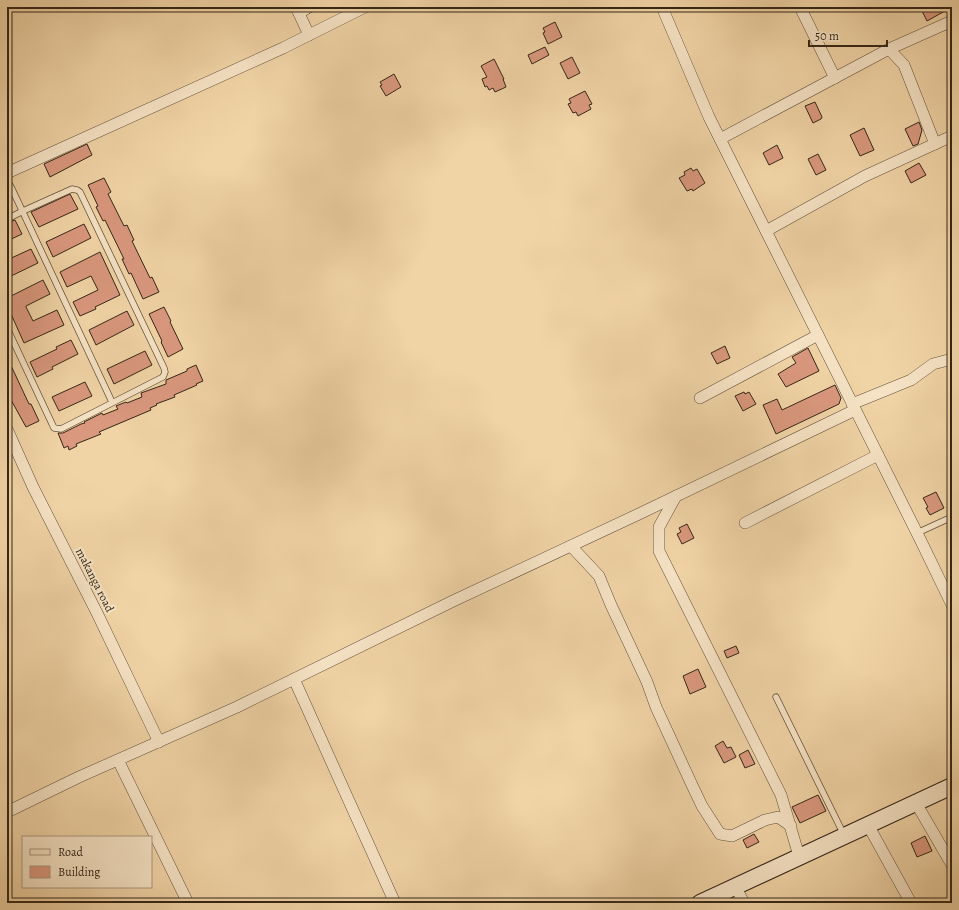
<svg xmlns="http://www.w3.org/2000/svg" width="959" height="910" viewBox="0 0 959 910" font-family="Alegreya,serif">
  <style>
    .building { fill: #da987e; stroke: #342718 }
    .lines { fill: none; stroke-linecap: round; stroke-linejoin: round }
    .lane-casing { stroke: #63523c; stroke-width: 7 }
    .street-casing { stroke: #63523c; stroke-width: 12 }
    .secondary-casing { stroke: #342718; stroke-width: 18 }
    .lane { stroke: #f6e3c5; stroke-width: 5.5 }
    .street { stroke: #f6e3c5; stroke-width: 11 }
    .secondary { stroke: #f6e3c5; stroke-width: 16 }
    .labels { text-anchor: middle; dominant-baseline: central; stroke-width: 4; stroke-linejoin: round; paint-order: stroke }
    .street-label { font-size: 12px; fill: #342718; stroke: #f6e3c5 }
  </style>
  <rect width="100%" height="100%" fill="#f1d4a6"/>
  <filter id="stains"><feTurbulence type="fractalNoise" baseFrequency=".005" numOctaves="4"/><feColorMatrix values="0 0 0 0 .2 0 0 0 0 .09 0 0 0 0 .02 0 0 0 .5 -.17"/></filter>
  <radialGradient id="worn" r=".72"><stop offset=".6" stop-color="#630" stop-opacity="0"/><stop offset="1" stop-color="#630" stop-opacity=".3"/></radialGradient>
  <g class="building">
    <polygon points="920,7 952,7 927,21"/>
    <polygon points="555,22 562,37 548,44 543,33 545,32 543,28"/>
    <polygon points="545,47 549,55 532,64 528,55"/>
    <polygon points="572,57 580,73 568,79 560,63"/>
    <polygon points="494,59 504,79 503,79 506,87 495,92 493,88 489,90 487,86 485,87 482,79 487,77 481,66"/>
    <polygon points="394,74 401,87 386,96 380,86 382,85 380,82"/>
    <polygon points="585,91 592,104 589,105 591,109 578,116 576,112 573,113 568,104 571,103 569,99"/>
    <polygon points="815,102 822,117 821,119 813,123 805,106"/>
    <polygon points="919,122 922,130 918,144 913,146 905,129"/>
    <polygon points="864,128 874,150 860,156 850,135"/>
    <polygon points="87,144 92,155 50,177 44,164"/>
    <polygon points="777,145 783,158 769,165 763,153"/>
    <polygon points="818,154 826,170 816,175 808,159"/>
    <polygon points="919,163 926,175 911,183 905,171"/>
    <polygon points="691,168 693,171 697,169 705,183 693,191 692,189 687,191 679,178 685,175 684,172"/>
    <polygon points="104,178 111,192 108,194 124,226 127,225 134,240 132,241 150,278 152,277 159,292 143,299 131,273 129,274 122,259 124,259 105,220 103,221 96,207 98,206 88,185"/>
    <polygon points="70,194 78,209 39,227 31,212"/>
    <polygon points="15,220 22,234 7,241 7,223"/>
    <polygon points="84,224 91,238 53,257 46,242"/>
    <polygon points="31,249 38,263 7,278 7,260"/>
    <polygon points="100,252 120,295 95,307 96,309 80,316 73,302 98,290 91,276 67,287 60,272"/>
    <polygon points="43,280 50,294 26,306 26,307 33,321 57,310 64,325 24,343 7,305 7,298"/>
    <polygon points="164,307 171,321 170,322 183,349 168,357 161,342 162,341 149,314"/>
    <polygon points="127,311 134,325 96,345 89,330"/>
    <polygon points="71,340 78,354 52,367 53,369 37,377 30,362 57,349 56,347"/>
    <polygon points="725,346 730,358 717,364 711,353"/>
    <polygon points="808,348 819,371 786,387 778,374 796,363 792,357"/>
    <polygon points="145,351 152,365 114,384 107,369"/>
    <polygon points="7,357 29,404 31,404 39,421 26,427 10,398 7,399"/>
    <polygon points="196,365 203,381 196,384 197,385 174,395 175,397 156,404 157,405 150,408 151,410 99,432 101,434 76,444 77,446 69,450 68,446 64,448 58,433 63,433 81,424 85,423 84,422 102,413 103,415 118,409 116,406 126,402 127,403 142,397 141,393 166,384 166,380 187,371 187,369"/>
    <polygon points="85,382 92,396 59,411 52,397"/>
    <polygon points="835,385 841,398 839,404 776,434 763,405 777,399 782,410"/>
    <polygon points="744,392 745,394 749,392 756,404 743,411 735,396"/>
    <polygon points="936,492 944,508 930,515 926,508 928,507 923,498"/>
    <polygon points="687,524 694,538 682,544 677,534 681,532 679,528"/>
    <polygon points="736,646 739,653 727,658 724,651"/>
    <polygon points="698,669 706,687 690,694 683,676"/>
    <polygon points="723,741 727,748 731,747 736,757 724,763 715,746"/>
    <polygon points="748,750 755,764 745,768 739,755"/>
    <polygon points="818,795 826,811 800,823 792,807"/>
    <polygon points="754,834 759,842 747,848 743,840"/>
    <polygon points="925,836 932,851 917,857 911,843"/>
  </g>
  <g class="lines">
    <defs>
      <g id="lane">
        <polyline points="7,180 12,189 112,402"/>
        <polyline points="7,219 23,211 72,189 77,190 80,192 164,368 165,372 163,377 61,429 54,428 7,328"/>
        <polyline points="917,533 952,517"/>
        <polyline points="776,697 844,835"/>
      </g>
      <g id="street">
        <polyline points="296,7 309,35"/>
        <polyline points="662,7 709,117 919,537 952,605"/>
        <polyline points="800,7 835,78"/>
        <polyline points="299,13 309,7"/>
        <polyline points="889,49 904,65 935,144"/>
        <polyline points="720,139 889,49 952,21"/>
        <polyline points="7,173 283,48 365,7"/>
        <polyline points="766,231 865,176 952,136"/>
        <polyline points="700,398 818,335"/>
        <polyline points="852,404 911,380 933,364 952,359"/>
        <polyline points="7,429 33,487 97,613 159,742"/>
        <polyline points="676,496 659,527 659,551 781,795 799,856"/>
        <polyline points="745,523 878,455"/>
        <polyline points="571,546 599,576 611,605 647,682 656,707 692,785 702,806 720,834 732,836 765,820 778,817 791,826"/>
        <polyline points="294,679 395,903"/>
        <polyline points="118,760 188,903"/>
        <polyline points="916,803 952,865"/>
        <polyline points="7,812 79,777 237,707 453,601 641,513 855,410"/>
        <polyline points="868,825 911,903"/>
        <polyline points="735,886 744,903"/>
      </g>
      <polyline id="secondary" points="700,903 952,786"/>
    </defs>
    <use href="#lane" class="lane-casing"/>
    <use href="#street" class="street-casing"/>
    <use href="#secondary" class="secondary-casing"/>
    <use href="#lane" class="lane"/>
    <use href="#street" class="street"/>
    <use href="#secondary" class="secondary"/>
  </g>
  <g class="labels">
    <g class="street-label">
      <text transform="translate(95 580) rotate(63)">makanga road</text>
    </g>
  </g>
  <rect width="959" height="910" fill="none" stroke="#f1d4a6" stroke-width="24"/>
  <rect x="8" y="8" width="943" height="894" fill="none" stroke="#342718" stroke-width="2"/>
  <rect x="12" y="12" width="935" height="886" fill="none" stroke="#342718"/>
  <rect x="22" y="836" width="130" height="52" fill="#f6e3c5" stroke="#a89880"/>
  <rect x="30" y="849" width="20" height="6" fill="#f6e3c5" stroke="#a89880"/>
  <text x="58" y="856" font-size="12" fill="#342718">Road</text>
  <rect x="30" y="866" width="20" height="12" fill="#da987e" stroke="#a89880"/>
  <text x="58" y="876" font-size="12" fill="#342718">Building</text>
  <path d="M809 40v6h78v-6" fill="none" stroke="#342718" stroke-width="2"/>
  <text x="815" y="40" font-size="12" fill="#342718" stroke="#f6e3c5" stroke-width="3" paint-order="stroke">50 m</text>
  <rect width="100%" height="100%" filter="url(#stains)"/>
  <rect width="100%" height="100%" fill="url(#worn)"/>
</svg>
